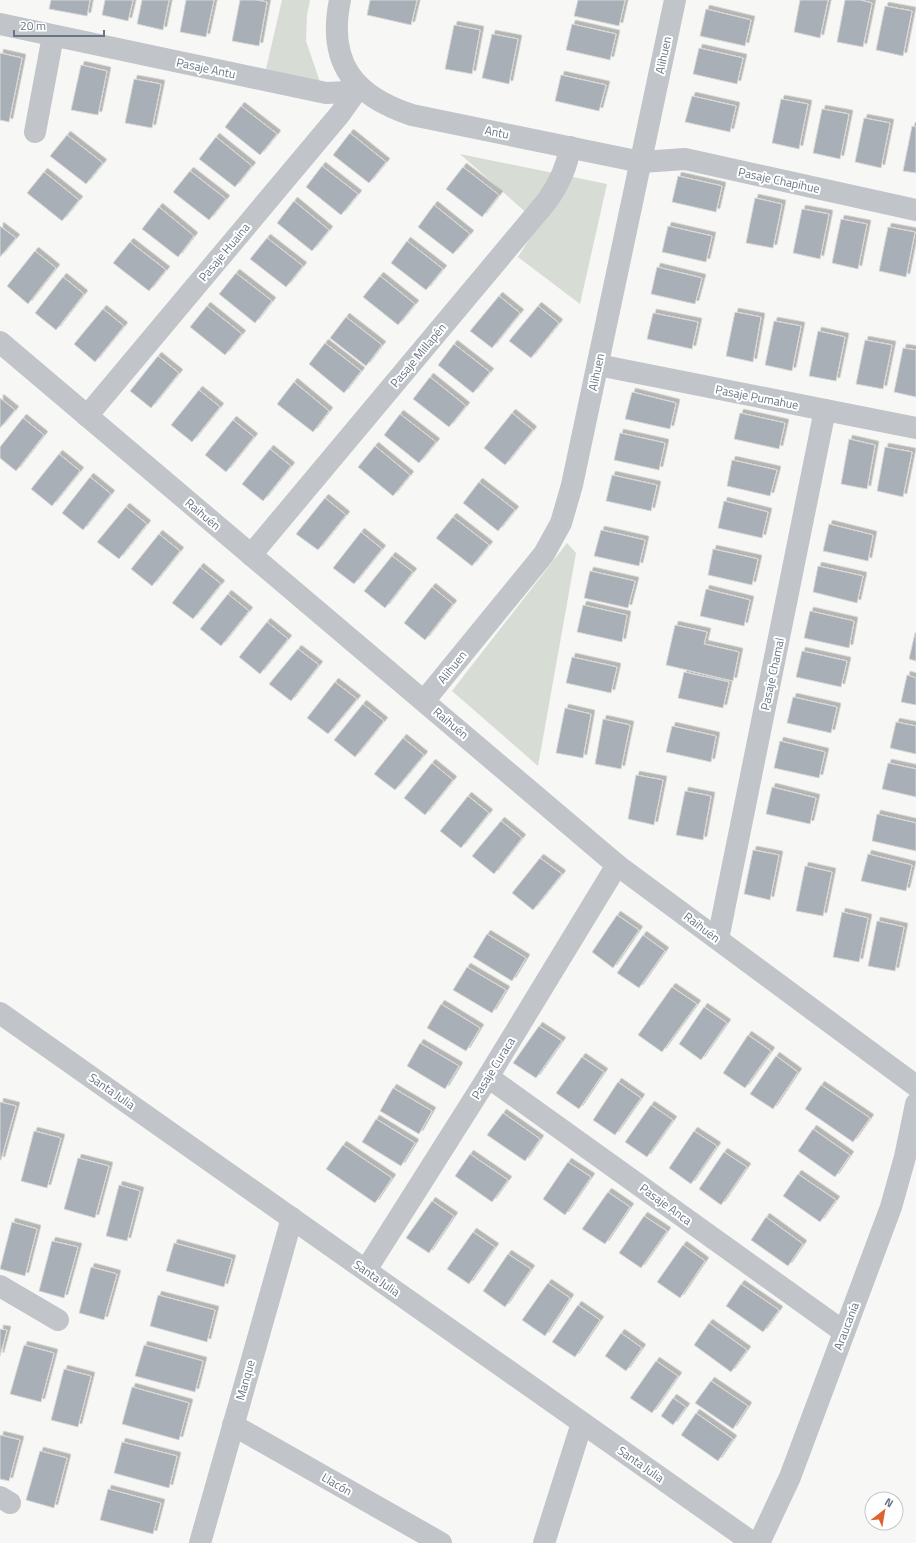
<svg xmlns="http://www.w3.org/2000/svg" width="916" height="1543" viewBox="0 0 916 1543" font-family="'Titillium Web',sans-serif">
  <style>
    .green { fill: #d7dcd4 }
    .building { fill: #a8afb6; stroke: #d9d9d7; filter: url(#shadow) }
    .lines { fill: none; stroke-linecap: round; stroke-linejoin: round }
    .minor { stroke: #c1c4c8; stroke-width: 22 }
    .labels { text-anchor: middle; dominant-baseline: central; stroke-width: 4; stroke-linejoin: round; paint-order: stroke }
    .street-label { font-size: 12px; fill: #687685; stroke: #fff }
  </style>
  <defs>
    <filter id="shadow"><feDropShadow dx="3.5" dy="-3.5" stdDeviation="0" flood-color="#0004"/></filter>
  </defs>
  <rect width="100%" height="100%" fill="#f7f7f5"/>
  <g class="green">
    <polygon points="282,0 310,0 307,15 306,41 320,82 266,69"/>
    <polygon points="460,154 607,184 580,304 518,257 539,224"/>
    <polygon points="567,543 576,553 538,766 452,691"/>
  </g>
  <g class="building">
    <polygon points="51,0 90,0 87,16 49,9"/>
    <polygon points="105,0 133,0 128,21 102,15"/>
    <polygon points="142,0 169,0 163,30 137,24"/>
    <polygon points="186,0 214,0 206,37 180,32"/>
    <polygon points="240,0 256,0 267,2 259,46 232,41"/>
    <polygon points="370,0 417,0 411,25 367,15"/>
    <polygon points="578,0 625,0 619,26 574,16"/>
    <polygon points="800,0 828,0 820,38 794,32"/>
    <polygon points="845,0 860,0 872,3 863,47 837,42"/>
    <polygon points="885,6 912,11 903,56 876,50"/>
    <polygon points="706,9 751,20 745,46 700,36"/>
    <polygon points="572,24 616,34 610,60 566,50"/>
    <polygon points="454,25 480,30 472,74 445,69"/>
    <polygon points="492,34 518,39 509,84 482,78"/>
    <polygon points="699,48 743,58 737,84 693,74"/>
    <polygon points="0,53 22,58 9,122 0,120"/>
    <polygon points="81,65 107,71 98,115 71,110"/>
    <polygon points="561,75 606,85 599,111 555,101"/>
    <polygon points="134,79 161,84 152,128 125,123"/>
    <polygon points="692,96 736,106 730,132 685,122"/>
    <polygon points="781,99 808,104 799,149 772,143"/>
    <polygon points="241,106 277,134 260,155 225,127"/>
    <polygon points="822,109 849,114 840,159 813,153"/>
    <polygon points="864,118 890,123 881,168 855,162"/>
    <polygon points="912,126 916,127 916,173 903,171"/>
    <polygon points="350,133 386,162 369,183 333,155"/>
    <polygon points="67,135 103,163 86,184 50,156"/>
    <polygon points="216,137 252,166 235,187 199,159"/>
    <polygon points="322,166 358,194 341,215 306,187"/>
    <polygon points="463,167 499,195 482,217 446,189"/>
    <polygon points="190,171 226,199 209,220 173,192"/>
    <polygon points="44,172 79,200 62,221 27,193"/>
    <polygon points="678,176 722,186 716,212 672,202"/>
    <polygon points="755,198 782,204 773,248 746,243"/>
    <polygon points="294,201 329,230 312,251 277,223"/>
    <polygon points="434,205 470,234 453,254 418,227"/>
    <polygon points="159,207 194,236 178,257 142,229"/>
    <polygon points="802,209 829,214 820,259 793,253"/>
    <polygon points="841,219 867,224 858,269 832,263"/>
    <polygon points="0,226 16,238 0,257"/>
    <polygon points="668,226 712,236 706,262 662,252"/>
    <polygon points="888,227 915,232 906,277 879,271"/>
    <polygon points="267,238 303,266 286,287 250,259"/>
    <polygon points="407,241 443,269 426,290 391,263"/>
    <polygon points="130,242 166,270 149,291 113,263"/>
    <polygon points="35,251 56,268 28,304 7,286"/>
    <polygon points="657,267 702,278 695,304 651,294"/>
    <polygon points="236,273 272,301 255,323 219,294"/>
    <polygon points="380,276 415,304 398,325 363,297"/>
    <polygon points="63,277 84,294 56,330 35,313"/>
    <polygon points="499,296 520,313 492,348 470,331"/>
    <polygon points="207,306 242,334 225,355 190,327"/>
    <polygon points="538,306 559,323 531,358 509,341"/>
    <polygon points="103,309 124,326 95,362 74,344"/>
    <polygon points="735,312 761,317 753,362 726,356"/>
    <polygon points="653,313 698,322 692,349 647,339"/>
    <polygon points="346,317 382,345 366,366 330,338"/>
    <polygon points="774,321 801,326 792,371 765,365"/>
    <polygon points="818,331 845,337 836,381 809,376"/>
    <polygon points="865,340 892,345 883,389 856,384"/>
    <polygon points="325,343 361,371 344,393 309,364"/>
    <polygon points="454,344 490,372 473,393 438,365"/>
    <polygon points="903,348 916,350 916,397 894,392"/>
    <polygon points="158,356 179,373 151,408 130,391"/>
    <polygon points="430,377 466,406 449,427 413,399"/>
    <polygon points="294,382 329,411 313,432 277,404"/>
    <polygon points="199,390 220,407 192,442 171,425"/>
    <polygon points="632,392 676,403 670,429 625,419"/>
    <polygon points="0,398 15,410 0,428"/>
    <polygon points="512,413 533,430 505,465 484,448"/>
    <polygon points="740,413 785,423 779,449 734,439"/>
    <polygon points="400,414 436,442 419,463 384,435"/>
    <polygon points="23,418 44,435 16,471 0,458 0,447"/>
    <polygon points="233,420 254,437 226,472 205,455"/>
    <polygon points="620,433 665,443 659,470 614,460"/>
    <polygon points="849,439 875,445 867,489 841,484"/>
    <polygon points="375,446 410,475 393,496 358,467"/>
    <polygon points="885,447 912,452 903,497 877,491"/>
    <polygon points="270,449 291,466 263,501 242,484"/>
    <polygon points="59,454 80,471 52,506 31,489"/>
    <polygon points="732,460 777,470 770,496 727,486"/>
    <polygon points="612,475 657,485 651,511 606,501"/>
    <polygon points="90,477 111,494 83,530 62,513"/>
    <polygon points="479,482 515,510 498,531 463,503"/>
    <polygon points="325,498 346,515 318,550 296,534"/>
    <polygon points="724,501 768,512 762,538 718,528"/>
    <polygon points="126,507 147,524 119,559 97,542"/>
    <polygon points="453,517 489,545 472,566 436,538"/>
    <polygon points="829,524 873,535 868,561 823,551"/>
    <polygon points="601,530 645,540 639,566 594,556"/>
    <polygon points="361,532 382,549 354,584 333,568"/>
    <polygon points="159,534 180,551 152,586 131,569"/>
    <polygon points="713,549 758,559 752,585 708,575"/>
    <polygon points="392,556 413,572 385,608 364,591"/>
    <polygon points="818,566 863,576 857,603 813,592"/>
    <polygon points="200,567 221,584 193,619 172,603"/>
    <polygon points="590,571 635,581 628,608 584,598"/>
    <polygon points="432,587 453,604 425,640 404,623"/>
    <polygon points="706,589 750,600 744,626 700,616"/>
    <polygon points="228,594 249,611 221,646 200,629"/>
    <polygon points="583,605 627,615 622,642 577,632"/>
    <polygon points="810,611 854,621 849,648 804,638"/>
    <polygon points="267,622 288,639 260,674 239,657"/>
    <polygon points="675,625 707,632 704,644 739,652 733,681 666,665"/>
    <polygon points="915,633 916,633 916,661 909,659"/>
    <polygon points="298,649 319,665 291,701 269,684"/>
    <polygon points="802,651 847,661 841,687 796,677"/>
    <polygon points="572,657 617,667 611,693 566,683"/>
    <polygon points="684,672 729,682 723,708 678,698"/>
    <polygon points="907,675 916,678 916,705 901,702"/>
    <polygon points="335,682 357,699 328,734 307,718"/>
    <polygon points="793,697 837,707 831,733 787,723"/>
    <polygon points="363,704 384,721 355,757 334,740"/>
    <polygon points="565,708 591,714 583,758 556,753"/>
    <polygon points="603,719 630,725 621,769 595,764"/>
    <polygon points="896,722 916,726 916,754 890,748"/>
    <polygon points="672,726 716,736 711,762 666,752"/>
    <polygon points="403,738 424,755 395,790 374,774"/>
    <polygon points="780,741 825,752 819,778 774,768"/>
    <polygon points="432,763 453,780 425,815 404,798"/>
    <polygon points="888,763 916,769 916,797 882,789"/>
    <polygon points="636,775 663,780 654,825 628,819"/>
    <polygon points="772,787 816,798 810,824 766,814"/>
    <polygon points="685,791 711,796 703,840 676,835"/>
    <polygon points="468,796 489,813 461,848 440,831"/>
    <polygon points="877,814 916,823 916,851 872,841"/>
    <polygon points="501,821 522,838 494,874 472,856"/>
    <polygon points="753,850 779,855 770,900 744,894"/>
    <polygon points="868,854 912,865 906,891 861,881"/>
    <polygon points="540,858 562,874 533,910 512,893"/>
    <polygon points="805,866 832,872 823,916 796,911"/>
    <polygon points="842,912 868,918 859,962 833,957"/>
    <polygon points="617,915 639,930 613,968 592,952"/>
    <polygon points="877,921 904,927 895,971 868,966"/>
    <polygon points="487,934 526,958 512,981 473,957"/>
    <polygon points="643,935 665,951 639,988 617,973"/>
    <polygon points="467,967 506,990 492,1013 453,990"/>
    <polygon points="672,987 697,1004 662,1052 638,1035"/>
    <polygon points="441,1004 480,1028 466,1051 427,1028"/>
    <polygon points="704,1007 727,1023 701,1060 679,1044"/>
    <polygon points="539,1026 562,1041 536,1078 513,1063"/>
    <polygon points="748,1035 771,1051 745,1088 723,1073"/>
    <polygon points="420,1043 459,1066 445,1089 407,1066"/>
    <polygon points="776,1056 798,1072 773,1109 750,1094"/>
    <polygon points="582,1057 604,1072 579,1109 556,1093"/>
    <polygon points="618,1082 641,1098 615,1135 593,1120"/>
    <polygon points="821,1085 870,1118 853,1142 805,1109"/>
    <polygon points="393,1088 432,1111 419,1134 380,1111"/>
    <polygon points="0,1102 16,1106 1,1160 0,1160"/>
    <polygon points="651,1105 673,1120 647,1157 625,1142"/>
    <polygon points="503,1113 540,1139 525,1161 487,1135"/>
    <polygon points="376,1119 415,1143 401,1166 362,1142"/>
    <polygon points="813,1129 850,1155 835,1177 798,1151"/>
    <polygon points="34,1131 61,1138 47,1188 21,1181"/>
    <polygon points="694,1131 717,1146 691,1184 669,1168"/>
    <polygon points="343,1145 392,1178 375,1203 326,1169"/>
    <polygon points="724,1152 747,1167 721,1205 699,1189"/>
    <polygon points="470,1154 508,1180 492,1202 455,1176"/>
    <polygon points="78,1158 109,1166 95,1218 64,1209"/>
    <polygon points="568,1162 591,1177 565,1215 543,1199"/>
    <polygon points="798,1174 836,1200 820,1222 783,1196"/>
    <polygon points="119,1185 140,1191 127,1241 106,1236"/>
    <polygon points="608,1192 630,1207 605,1244 582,1229"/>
    <polygon points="432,1201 454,1216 429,1253 406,1238"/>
    <polygon points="644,1216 667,1231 641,1268 619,1253"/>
    <polygon points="766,1217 803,1244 788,1266 751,1240"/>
    <polygon points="12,1222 37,1229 25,1276 0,1269"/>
    <polygon points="473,1232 495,1247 469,1284 447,1269"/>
    <polygon points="52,1241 78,1247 64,1298 39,1291"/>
    <polygon points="174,1243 232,1259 224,1287 166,1271"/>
    <polygon points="683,1245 705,1261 680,1298 657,1282"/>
    <polygon points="508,1254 531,1269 505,1307 483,1291"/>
    <polygon points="91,1267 117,1274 104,1320 79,1313"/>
    <polygon points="548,1283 570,1298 545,1336 522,1320"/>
    <polygon points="741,1284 779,1310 763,1332 726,1306"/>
    <polygon points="158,1295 215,1310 207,1342 150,1326"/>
    <polygon points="578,1305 600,1320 575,1357 552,1342"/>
    <polygon points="709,1323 747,1350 731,1372 694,1345"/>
    <polygon points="0,1329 7,1330 0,1356"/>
    <polygon points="621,1333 642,1348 626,1371 605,1356"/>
    <polygon points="24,1345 54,1353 41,1402 10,1394"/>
    <polygon points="144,1345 203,1361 195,1392 135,1376"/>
    <polygon points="656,1361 678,1376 652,1413 630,1398"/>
    <polygon points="64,1369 91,1376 78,1427 51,1420"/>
    <polygon points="711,1381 748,1406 733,1429 695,1403"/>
    <polygon points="132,1387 189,1403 179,1440 122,1424"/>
    <polygon points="673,1398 686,1407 673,1425 661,1416"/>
    <polygon points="696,1413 733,1439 718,1461 681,1435"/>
    <polygon points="0,1435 20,1440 9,1481 0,1479"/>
    <polygon points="122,1442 177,1456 169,1488 114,1473"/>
    <polygon points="40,1451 67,1458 54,1508 26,1500"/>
    <polygon points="108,1489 161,1503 153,1534 100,1520"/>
  </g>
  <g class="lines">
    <g class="minor">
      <path d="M 340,0 C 327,63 354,96 412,115 L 641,162 L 685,159 L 916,210"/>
      <polyline points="0,24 326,93 347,92 359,87"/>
      <polyline points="35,132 53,36"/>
      <polyline points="0,342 617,865 916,1086"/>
      <polyline points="598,365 916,428"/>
      <polyline points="87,416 340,114 359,87"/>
      <path d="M 251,555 L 547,201 C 559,184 567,168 570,147"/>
      <polyline points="424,701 544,554 561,523 572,485 675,0"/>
      <polyline points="718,939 825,410"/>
      <polyline points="0,1013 753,1543"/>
      <polyline points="488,1077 844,1332"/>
      <polyline points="366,1270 488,1077 617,865"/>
      <polyline points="0,1286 58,1320"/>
      <polyline points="233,1425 441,1543"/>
      <polyline points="0,1497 10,1503"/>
      <polyline points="200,1543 292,1218"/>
      <polyline points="544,1543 582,1423"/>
      <polyline points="759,1543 790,1477 891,1207 905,1157 916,1104"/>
    </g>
  </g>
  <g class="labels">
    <g class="street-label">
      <text transform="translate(663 55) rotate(-78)">Alihuen</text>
      <text transform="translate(206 68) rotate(12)">Pasaje Antu</text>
      <text transform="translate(497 132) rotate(11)">Antu</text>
      <text transform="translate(779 180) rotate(12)">Pasaje Chapihue</text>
      <text transform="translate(224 252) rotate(-50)">Pasaje Huaina</text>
      <text transform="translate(418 355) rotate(-50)">Pasaje Millapén</text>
      <text transform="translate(596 372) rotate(-78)">Alihuen</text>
      <text transform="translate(757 397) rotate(11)">Pasaje Pumahue</text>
      <text transform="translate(203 514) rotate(40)">Raihuén</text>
      <text transform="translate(452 667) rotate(-51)">Alihuen</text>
      <text transform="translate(772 674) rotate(-78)">Pasaje Chamal</text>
      <text transform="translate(451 723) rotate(40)">Raihuén</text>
      <text transform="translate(702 927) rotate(37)">Raihuén</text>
      <text transform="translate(493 1068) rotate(-58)">Pasaje Curaca</text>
      <text transform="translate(112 1091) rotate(35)">Santa Julia</text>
      <text transform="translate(666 1204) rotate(36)">Pasaje Anca</text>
      <text transform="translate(377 1278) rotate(35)">Santa Julia</text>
      <text transform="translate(846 1326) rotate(-69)">Araucanía</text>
      <text transform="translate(245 1380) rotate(-74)">Manque</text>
      <text transform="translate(641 1464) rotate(35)">Santa Julia</text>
      <text transform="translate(337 1484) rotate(30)">Llacón</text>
    </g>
  </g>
  <g transform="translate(884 1511) rotate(31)"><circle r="19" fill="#ffffff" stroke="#c3c8ce"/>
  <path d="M0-3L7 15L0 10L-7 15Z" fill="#dc6430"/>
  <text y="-6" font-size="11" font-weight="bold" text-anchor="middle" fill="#687685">N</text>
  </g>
  <path d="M14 30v6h90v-6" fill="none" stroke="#687685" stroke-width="2"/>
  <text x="20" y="30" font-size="12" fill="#687685" stroke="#ffffff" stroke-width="3" paint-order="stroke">20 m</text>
</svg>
